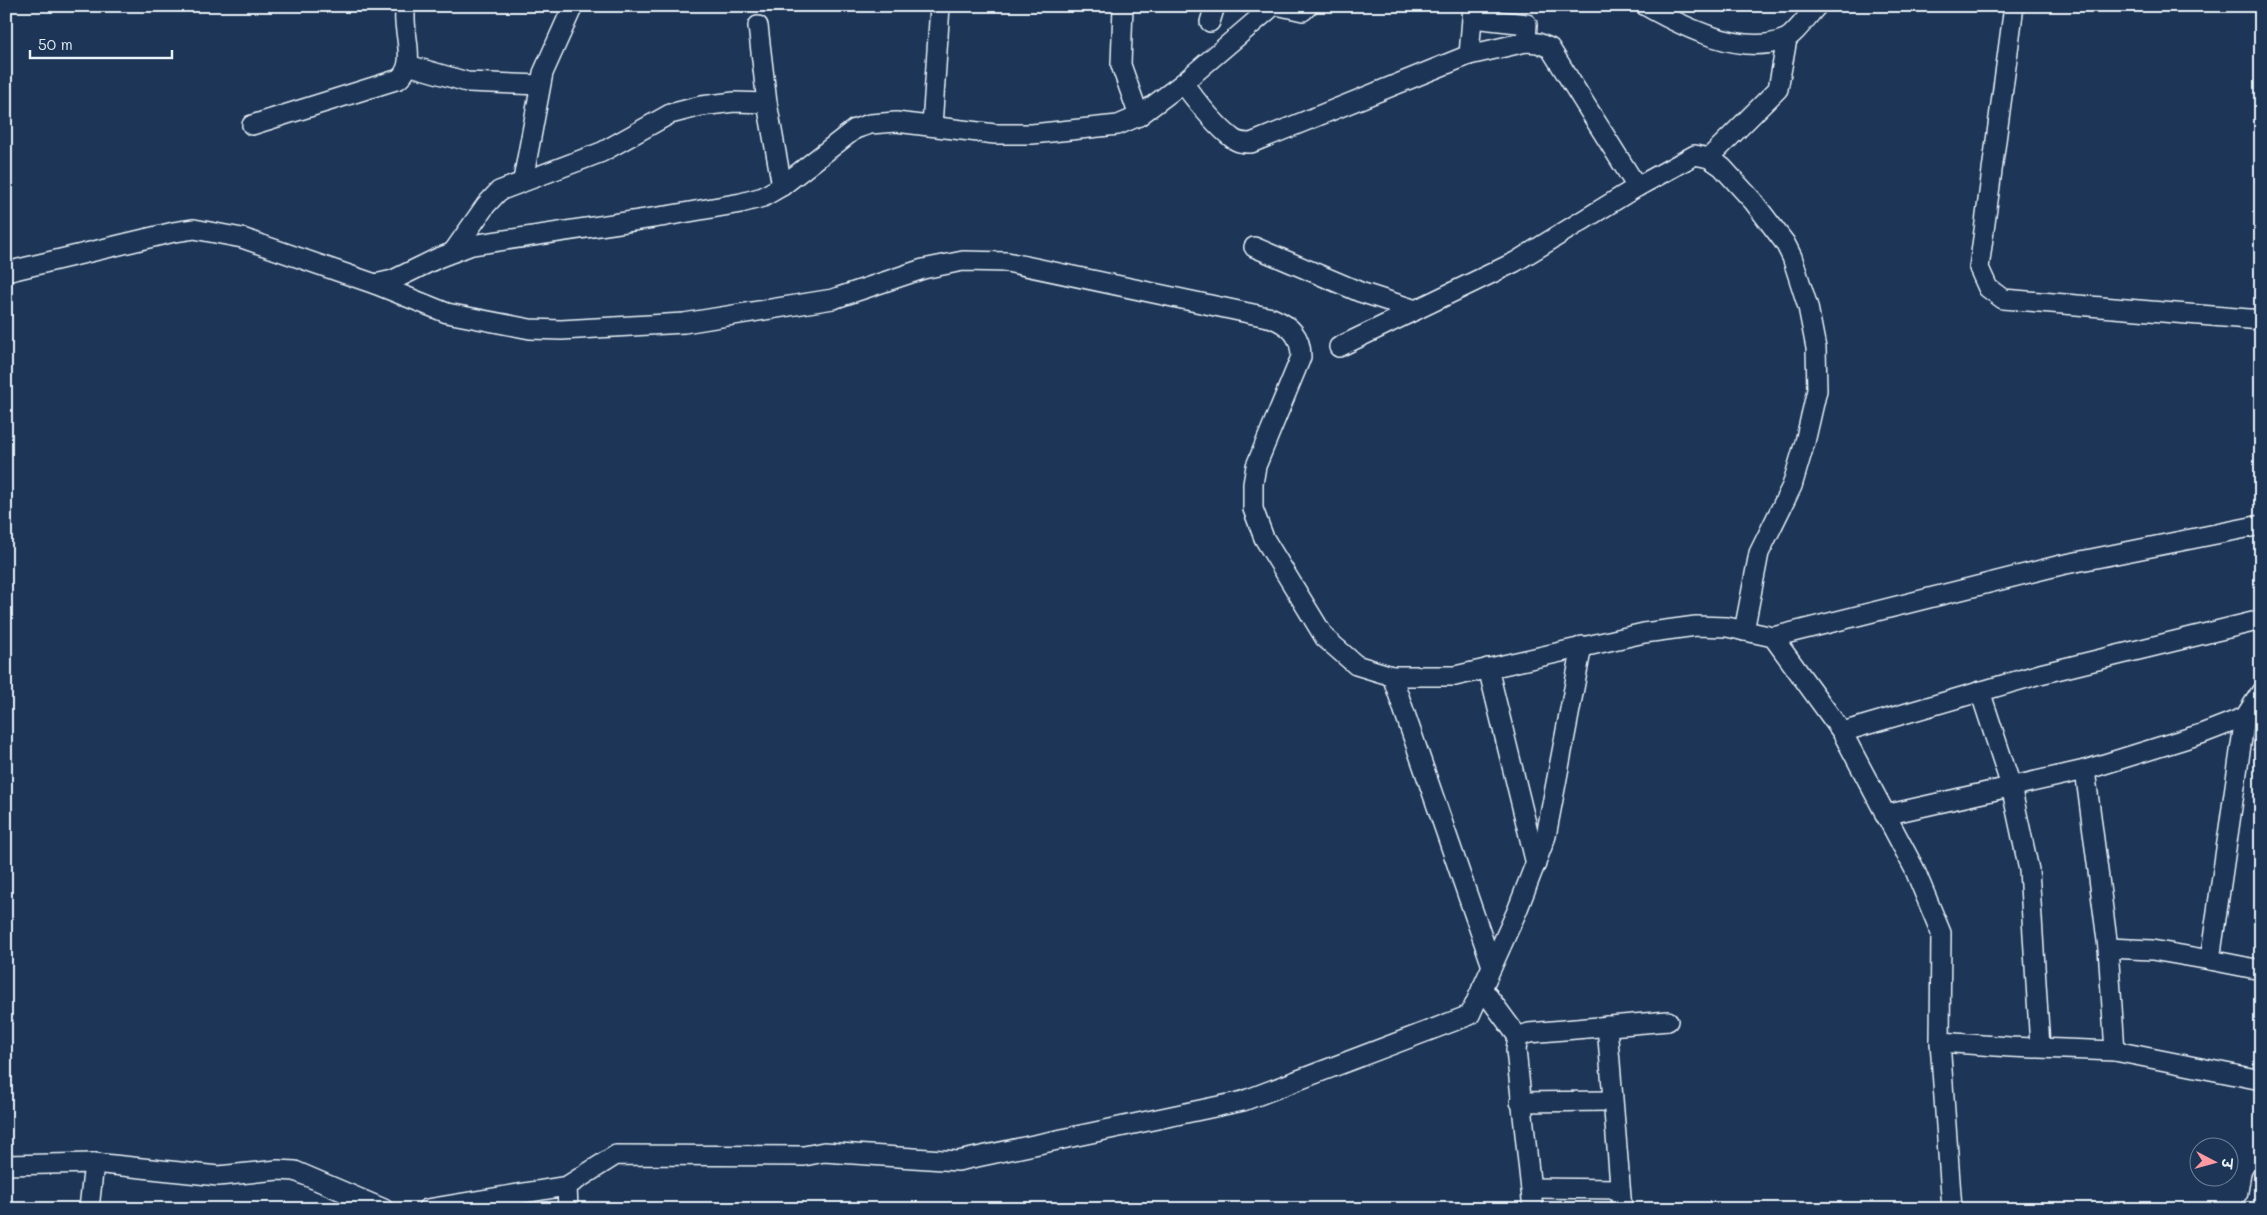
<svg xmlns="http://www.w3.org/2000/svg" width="2267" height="1215" viewBox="0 0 2267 1215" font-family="Mali,'Playpen Sans Deva',sans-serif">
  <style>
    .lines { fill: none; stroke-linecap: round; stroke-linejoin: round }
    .street-casing { stroke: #e8f1f8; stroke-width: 22 }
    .street { stroke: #1d3557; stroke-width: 19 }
  </style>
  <rect width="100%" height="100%" fill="#1d3557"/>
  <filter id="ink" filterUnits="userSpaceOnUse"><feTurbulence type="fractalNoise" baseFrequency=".02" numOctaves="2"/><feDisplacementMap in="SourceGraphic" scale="10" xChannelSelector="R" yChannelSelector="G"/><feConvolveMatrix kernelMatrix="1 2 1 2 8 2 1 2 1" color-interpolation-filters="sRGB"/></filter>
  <g filter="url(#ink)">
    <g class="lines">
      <defs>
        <g id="street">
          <polyline points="1123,6 1121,65 1139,116"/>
          <polyline points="1281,6 1303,11 1308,6"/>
          <path d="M 1646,6 C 1683,27 1743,57 1785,39 C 1794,36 1809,14 1817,6"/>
          <polyline points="2014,6 1979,268 1988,288 2003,299 2261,320"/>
          <polyline points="1472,18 1527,24 1526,42"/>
          <polyline points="1210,22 1215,6"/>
          <polyline points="758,26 767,103 782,186"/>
          <polyline points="1469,55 1473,6"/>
          <polyline points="408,65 467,82 540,85"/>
          <path d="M 1183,83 C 1197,102 1214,124 1232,138 C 1238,143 1244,143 1251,143 L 1469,55 L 1526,42 L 1538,43 L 1550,48 L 1637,187"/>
          <path d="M 252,125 L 399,79 C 419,63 400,28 406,6"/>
          <polyline points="932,126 940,6"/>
          <polyline points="1709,158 1778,89 1787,39"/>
          <polyline points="523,180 543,73 573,6"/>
          <polyline points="1254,247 1360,292 1416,310"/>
          <polyline points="453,252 486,205 499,191 602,152 670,114 701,106 734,102 767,103"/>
          <path d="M 6,272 L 174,232 L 194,229 L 242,238 L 375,284 L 447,313 L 530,329 L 561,330 L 684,323 L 833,299 L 923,269 L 963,261 L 1007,262 L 1272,318 C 1291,326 1301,336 1301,357 L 1256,466 L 1253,484 L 1253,509 L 1264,538 L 1325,638 L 1356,665 L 1392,676 L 1455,676 L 1644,633 L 1696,626 L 1727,627 L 1773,637 L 1842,732 L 1914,868 L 1941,933 L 1940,1042 L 1952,1209"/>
          <polyline points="375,284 393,280 438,258 472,245 666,216 741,203 763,197 782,186 855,129 870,124 896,122 995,134 1032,134 1118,125 1139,116 1183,83 1273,6"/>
          <polyline points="1339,347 1515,262 1637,187 1695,155 1709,158 1722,167 1753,201 1785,243 1792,257 1808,307 1816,348 1817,390 1805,442 1792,486 1759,553 1744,631"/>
          <polyline points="1773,637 2061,565 2261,525"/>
          <polyline points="1488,668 1536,864"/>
          <polyline points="1392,676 1492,966"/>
          <polyline points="1980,691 2011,786 2029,870 2040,1047"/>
          <polyline points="2245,717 2210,960 2261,970"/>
          <polyline points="1842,732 2040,674 2261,620"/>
          <polyline points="2085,770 2108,948 2115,1051"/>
          <polyline points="1885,815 2085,770 2201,734 2245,717 2261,692"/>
          <polyline points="2108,948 2152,950 2210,960"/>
          <polyline points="1482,988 1518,1037"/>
          <polyline points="1607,1026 1622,1209"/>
          <polyline points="1940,1042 2010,1047 2115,1051 2261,1080"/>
          <polyline points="1520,1102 1611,1101"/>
          <polyline points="94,1163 218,1176 278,1170 295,1171 384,1209"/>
          <polyline points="6,1165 94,1163 89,1209"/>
          <polyline points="567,1186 616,1155 804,1156 824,1152 958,1161 1243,1101 1470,1015 1517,911 1546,836 1582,646"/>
          <polyline points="1531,1188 1620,1189"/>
          <polyline points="427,1209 567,1186 568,1209"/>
          <polyline points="1533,1209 1516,1050 1518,1037 1529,1033 1668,1021"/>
          <polyline points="2251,1209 2257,1202 2261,1178"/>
        </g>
      </defs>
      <use href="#street" class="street-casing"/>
      <use href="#street" class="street"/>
    </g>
  </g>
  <rect width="2267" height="1215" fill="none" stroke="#1d3557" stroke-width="25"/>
  <rect x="12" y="12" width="2242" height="1190" fill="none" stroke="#e8f1f8" stroke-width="2" filter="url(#ink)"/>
  <g transform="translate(2214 1162) rotate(96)"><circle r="24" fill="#1d3557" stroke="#6e8097"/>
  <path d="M0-4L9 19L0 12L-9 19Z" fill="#ff9aa2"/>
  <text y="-8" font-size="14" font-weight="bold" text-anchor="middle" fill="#e8f1f8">उ</text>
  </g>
  <path d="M30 50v8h142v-8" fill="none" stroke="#e8f1f8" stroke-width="2.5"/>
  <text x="38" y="50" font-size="15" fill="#e8f1f8" stroke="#1d3557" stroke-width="4" paint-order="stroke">50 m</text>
</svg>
